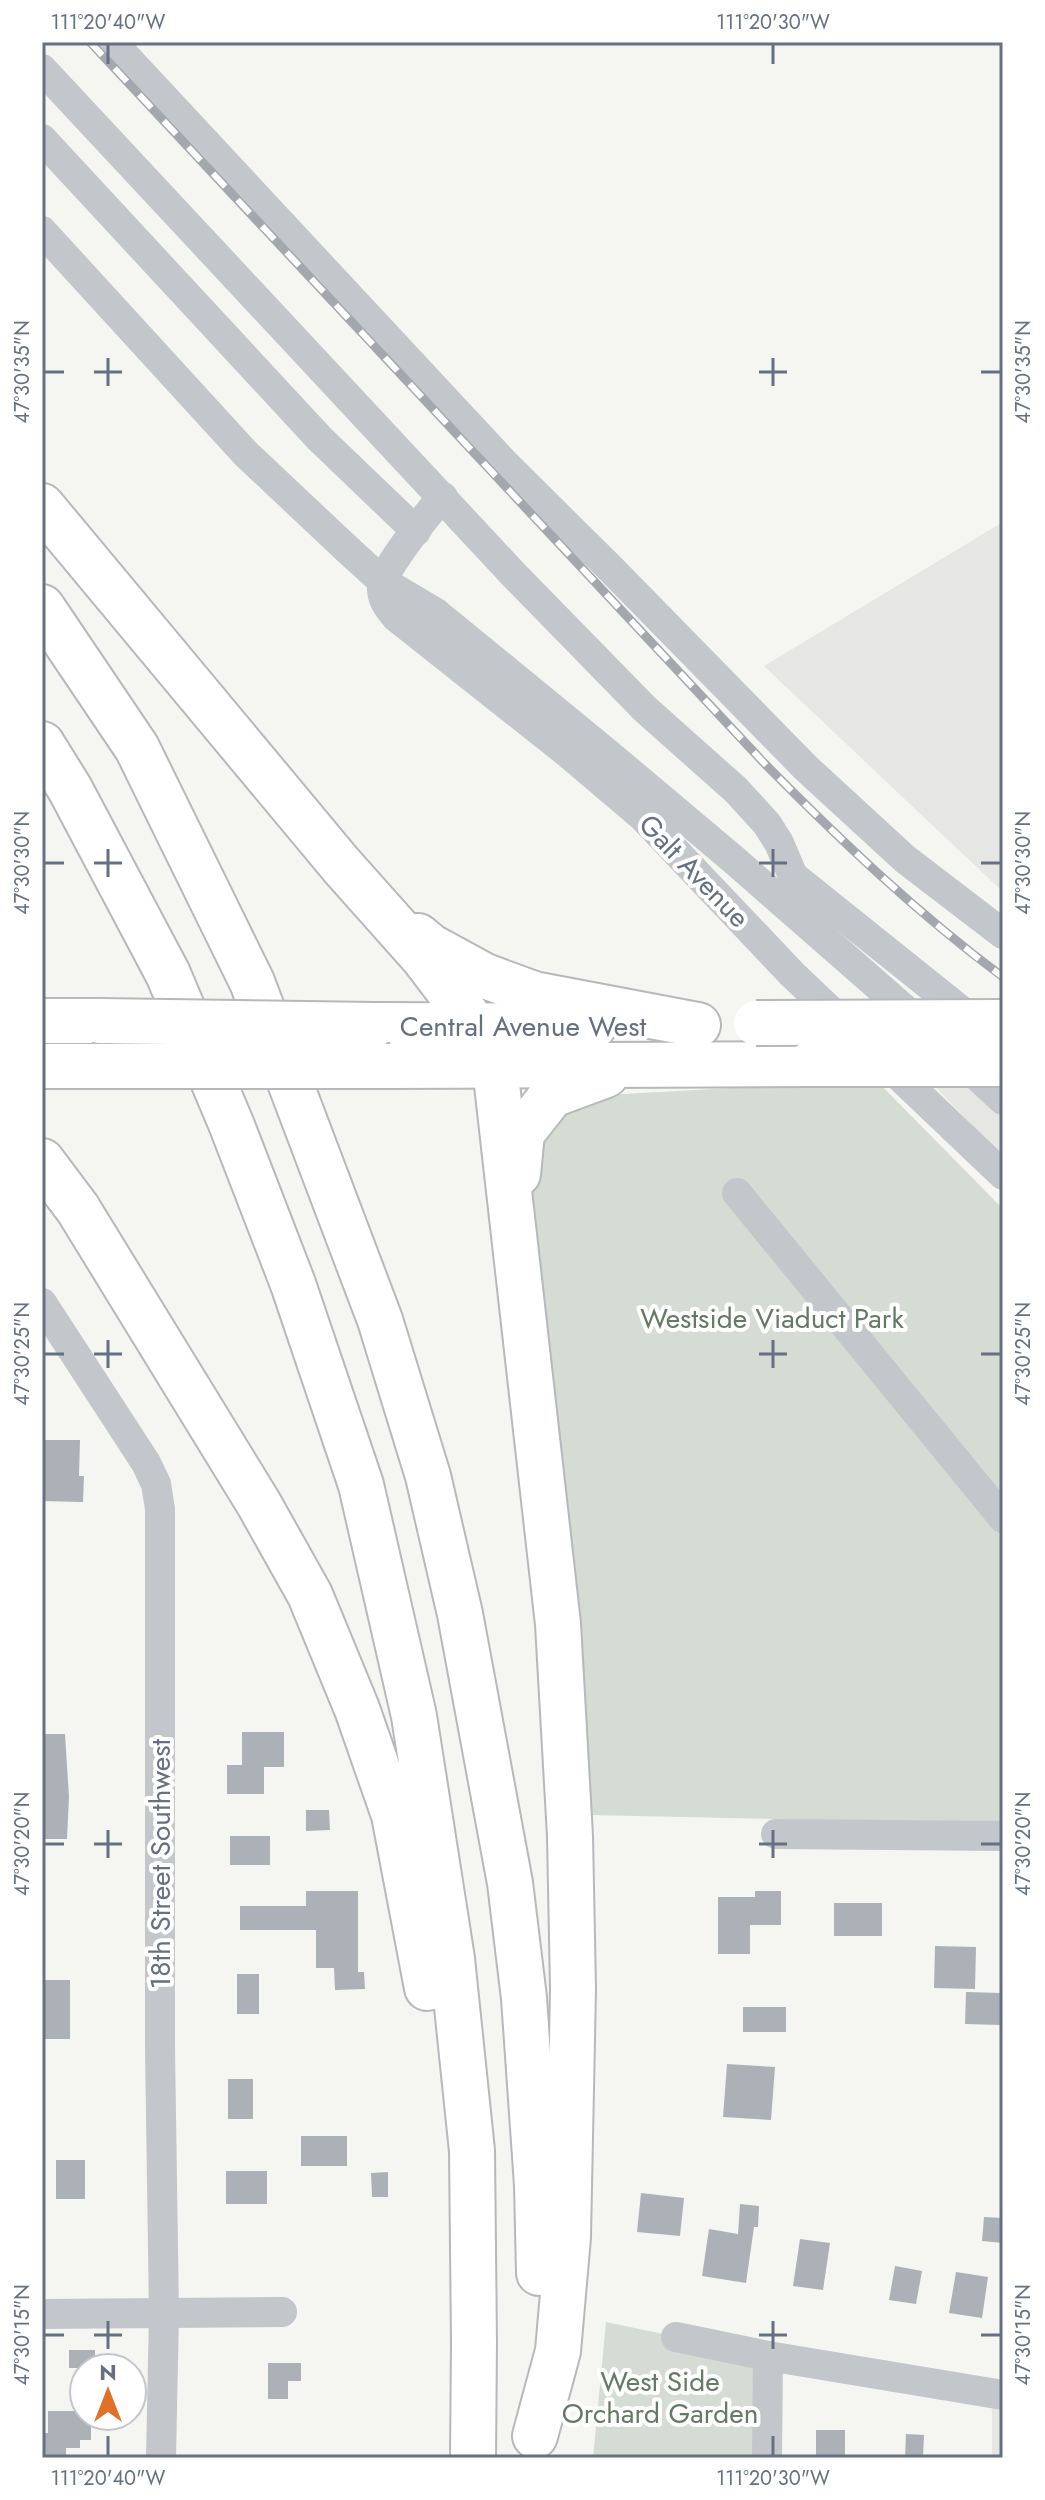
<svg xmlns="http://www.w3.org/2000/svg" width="1045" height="2500" viewBox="0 0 1045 2500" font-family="Jost,sans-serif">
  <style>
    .built { fill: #e6e6e5 }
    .green { fill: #d5dcd3 }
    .building { fill: #acb1b7 }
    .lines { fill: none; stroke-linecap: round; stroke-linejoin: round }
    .highway-casing { stroke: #b6b8bc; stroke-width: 48 }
    .minor { stroke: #c3c6ca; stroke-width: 30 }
    .highway { stroke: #fff; stroke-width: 44 }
    .rail-casing { stroke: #a4a8ae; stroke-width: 9 }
    .rail { stroke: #fff; stroke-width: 6; stroke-dasharray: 18; stroke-linecap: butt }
    .highway-bridge-casing { stroke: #b6b8bc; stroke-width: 48; stroke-linecap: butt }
    .highway-bridge { stroke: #fff; stroke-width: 44 }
    .ticks { fill: none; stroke: #657082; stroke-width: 3 }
    .labels { text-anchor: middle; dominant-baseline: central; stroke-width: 8; stroke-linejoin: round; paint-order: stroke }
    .street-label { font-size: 28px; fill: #657082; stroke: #fff }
    .park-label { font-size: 28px; fill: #647a64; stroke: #fff }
    .neatline { fill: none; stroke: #657082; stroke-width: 3 }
    .ticks-label { font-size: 20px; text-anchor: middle; fill: #657082 }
  </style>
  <rect width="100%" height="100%" fill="#f5f6f2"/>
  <g class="built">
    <polygon points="1003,522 1003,892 764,666"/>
    <polygon points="929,1080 1003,1080 1003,1158"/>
    <polygon points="992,2393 1003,2395 1003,2458 992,2458"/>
  </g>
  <g class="green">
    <polygon points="876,1080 1003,1209 1003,1824 590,1815 525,1174 547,1124 605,1095"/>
    <polygon points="606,2322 768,2356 767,2458 593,2458"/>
  </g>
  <g class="building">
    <polygon points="43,1440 80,1440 79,1476 84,1476 83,1502 42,1501"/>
    <polygon points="242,1732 284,1732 284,1767 264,1767 264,1794 227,1794 227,1765 242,1765"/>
    <polygon points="42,1734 65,1734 69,1797 67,1839 42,1839"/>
    <polygon points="306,1810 329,1810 330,1830 306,1831"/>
    <rect x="230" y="1836" width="40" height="29"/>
    <polygon points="306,1891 358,1891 358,1972 364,1972 365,1989 335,1990 334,1968 316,1968 316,1930 240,1930 240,1906 306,1906"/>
    <polygon points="755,1891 781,1891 781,1925 750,1925 750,1954 718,1954 718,1897 755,1897"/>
    <rect x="834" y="1903" width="48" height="33"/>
    <polygon points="935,1946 976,1947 975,1989 934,1988"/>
    <rect x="237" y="1974" width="22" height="40"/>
    <rect x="42" y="1980" width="28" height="59"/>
    <polygon points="966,1992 1001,1993 1001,2025 965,2024"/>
    <rect x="743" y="2007" width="43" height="25"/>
    <polygon points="727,2064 775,2067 771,2120 723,2117"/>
    <rect x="228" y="2079" width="25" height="40"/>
    <rect x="301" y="2136" width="46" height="30"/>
    <rect x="56" y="2160" width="29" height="39"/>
    <rect x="226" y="2171" width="41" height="33"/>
    <polygon points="388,2172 388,2197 372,2197 371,2173"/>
    <polygon points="641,2193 684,2198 680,2236 637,2232"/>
    <polygon points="740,2204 759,2206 758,2227 754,2227 746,2283 702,2276 709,2229 738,2234"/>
    <polygon points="984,2217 1003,2218 1003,2243 982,2241"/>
    <polygon points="800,2239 830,2243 823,2290 793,2286"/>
    <polygon points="895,2266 922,2271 916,2304 889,2300"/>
    <polygon points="956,2272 988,2277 982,2318 949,2313"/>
    <rect x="69" y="2350" width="26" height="18"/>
    <polygon points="268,2363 301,2363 301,2381 288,2381 288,2399 268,2399"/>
    <polygon points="48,2411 84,2411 84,2416 91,2416 91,2440 80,2440 80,2448 66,2448 66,2458 42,2458 42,2433 48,2433"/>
    <rect x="816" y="2430" width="29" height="28"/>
    <polygon points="906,2434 924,2435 923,2458 905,2458"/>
  </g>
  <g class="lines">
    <defs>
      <g id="highway">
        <polyline points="42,506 341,865 422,956 474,1024 495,1067 558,1624 570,1836 573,1989 568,2237 558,2351 535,2436"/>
        <polyline points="42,607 137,748 252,982 380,1320 428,1476 460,1614 510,1883 524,1998 537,2185 539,2273"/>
        <polyline points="42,744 70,789 168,974 232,1126 293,1284 361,1485 414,1716 452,1959 472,2151 474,2343 473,2458"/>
        <polyline points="418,936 430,946 485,976 534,994 698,1025"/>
        <polyline points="42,1021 99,1021"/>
        <polyline points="374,1025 594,1026"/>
        <polyline points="42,1066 92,1066"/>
        <polyline points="390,1066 810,1064"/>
        <polyline points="42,1161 78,1209 259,1504 310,1595 357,1709 394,1815 427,1988"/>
        <polyline points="518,1174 522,1133 552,1095 606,1075"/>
      </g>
    </defs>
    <use href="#highway" class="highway-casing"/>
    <g class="minor">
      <polyline points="112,42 506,465 611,569 806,768 905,859 1003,934"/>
      <polyline points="42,69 514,575 645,709 736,790 767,824 779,843 793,876 979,1025"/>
      <polyline points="42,139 320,439 416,531"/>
      <polyline points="42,231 245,453 347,549 382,581 436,613 607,753 734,860 926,1028"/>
      <path d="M 443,497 C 430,510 384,569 382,584 C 381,599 387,606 396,617 L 569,754 L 642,816 L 792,974 L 1003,1175"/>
      <polyline points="958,1058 1003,1100"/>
      <polyline points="737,1193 1003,1518"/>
      <polyline points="42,1303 146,1463 156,1484 160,1509 160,2048 164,2313 161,2458"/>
      <polyline points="776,1834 1003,1836"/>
      <polyline points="42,2314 282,2312"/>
      <polyline points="676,2337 768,2356 1003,2395"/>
      <polyline points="767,2458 768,2356"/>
    </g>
    <use href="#highway" class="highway"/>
    <defs>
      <path id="rail" d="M 90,42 L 765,764 C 840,840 917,913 1003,977"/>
    </defs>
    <use href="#rail" class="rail-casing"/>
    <use href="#rail" class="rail"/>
    <defs>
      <g id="highway-bridge">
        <polyline points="99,1021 374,1025"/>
        <polyline points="756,1023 1003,1022"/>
        <polyline points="810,1064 1003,1064"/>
        <polyline points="92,1066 390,1066"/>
      </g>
    </defs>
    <use href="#highway-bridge" class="highway-bridge-casing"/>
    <use href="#highway-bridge" class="highway-bridge"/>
  </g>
  <path class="ticks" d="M 108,44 L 108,64M 773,44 L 773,64M 108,358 L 108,386M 773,358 L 773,386M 44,372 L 64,372M 94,372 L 122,372M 759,372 L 787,372M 981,372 L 1001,372M 108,849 L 108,877M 773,849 L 773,877M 44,863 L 64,863M 94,863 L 122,863M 759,863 L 787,863M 981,863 L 1001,863M 108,1340 L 108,1368M 773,1340 L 773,1368M 44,1354 L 64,1354M 94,1354 L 122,1354M 759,1354 L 787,1354M 981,1354 L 1001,1354M 108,1830 L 108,1858M 773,1830 L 773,1858M 44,1844 L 64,1844M 94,1844 L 122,1844M 759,1844 L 787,1844M 981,1844 L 1001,1844M 108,2321 L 108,2349M 773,2321 L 773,2349M 44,2335 L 64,2335M 94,2335 L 122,2335M 759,2335 L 787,2335M 981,2335 L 1001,2335M 108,2436 L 108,2456M 773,2436 L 773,2456"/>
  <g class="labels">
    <g class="street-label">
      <text transform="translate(694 871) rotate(46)">Galt Avenue</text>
      <text x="523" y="1026">Central Avenue West</text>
      <text transform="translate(160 1864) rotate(-90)">18th Street Southwest</text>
    </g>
    <g class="park-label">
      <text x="772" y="1318">Westside Viaduct Park</text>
      <text x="660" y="2381">West Side<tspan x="660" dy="32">Orchard Garden</tspan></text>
    </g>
  </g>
  <rect width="1045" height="2500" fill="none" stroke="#ffffff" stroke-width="88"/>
  <g transform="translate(108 2392)"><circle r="38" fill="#ffffff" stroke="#c1c6cd" stroke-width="2"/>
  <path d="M0-6L14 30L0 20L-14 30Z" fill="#df7128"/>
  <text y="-12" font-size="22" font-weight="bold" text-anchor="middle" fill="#657082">N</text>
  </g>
  <rect x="44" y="44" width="957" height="2412" class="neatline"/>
  <g class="ticks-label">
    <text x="108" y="29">111°20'40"W</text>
    <text x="773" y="29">111°20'30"W</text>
    <text transform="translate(22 372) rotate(-90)" y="7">47°30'35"N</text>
    <text transform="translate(1023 372) rotate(-90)" y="7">47°30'35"N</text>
    <text transform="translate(22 863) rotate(-90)" y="7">47°30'30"N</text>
    <text transform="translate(1023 863) rotate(-90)" y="7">47°30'30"N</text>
    <text transform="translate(22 1354) rotate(-90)" y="7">47°30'25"N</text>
    <text transform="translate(1023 1354) rotate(-90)" y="7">47°30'25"N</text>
    <text transform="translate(22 1844) rotate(-90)" y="7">47°30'20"N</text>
    <text transform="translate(1023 1844) rotate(-90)" y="7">47°30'20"N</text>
    <text transform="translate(22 2335) rotate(-90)" y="7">47°30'15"N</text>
    <text transform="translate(1023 2335) rotate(-90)" y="7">47°30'15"N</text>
    <text x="108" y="2485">111°20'40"W</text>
    <text x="773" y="2485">111°20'30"W</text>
  </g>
</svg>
